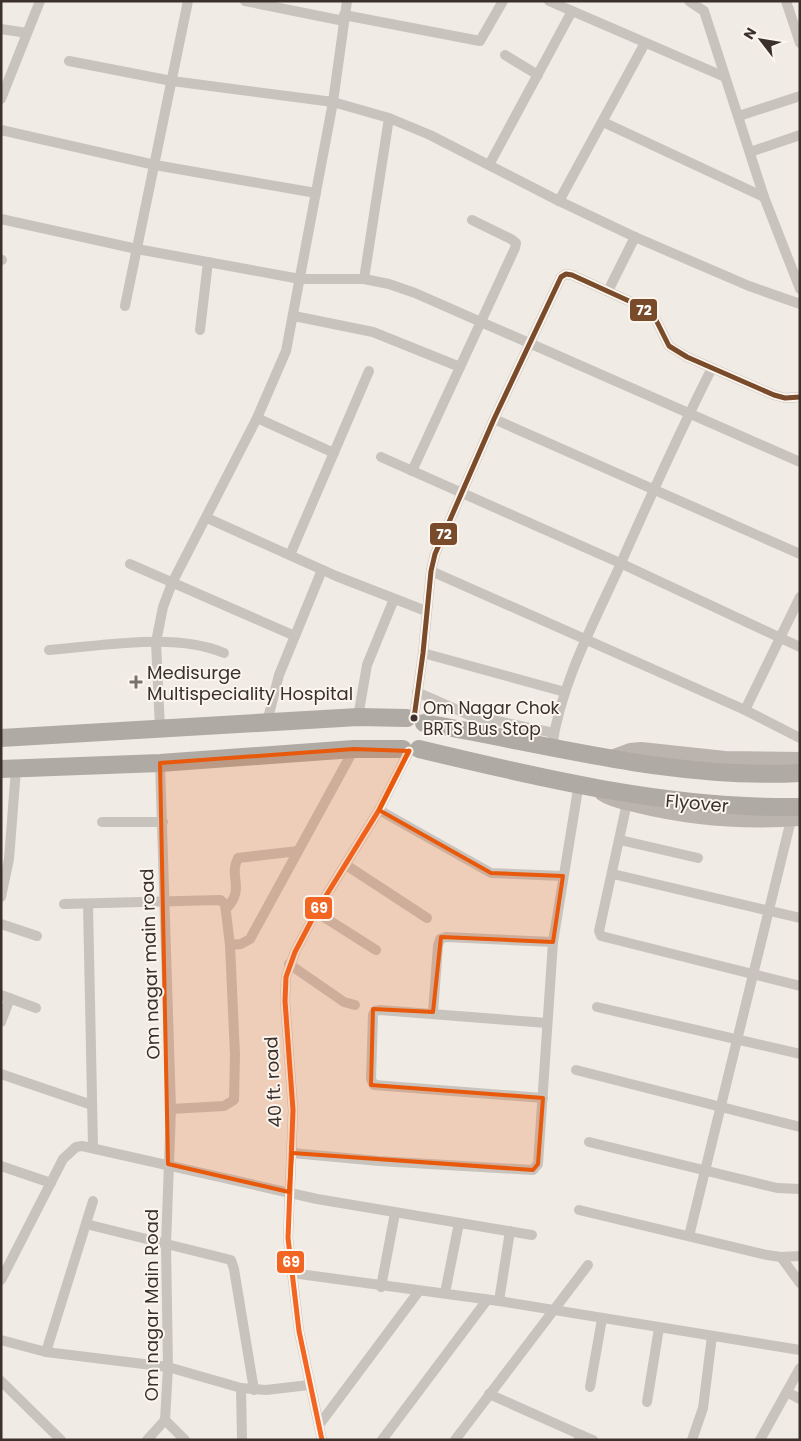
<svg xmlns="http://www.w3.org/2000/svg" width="801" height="1441" viewBox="0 0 801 1441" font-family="Poppins,sans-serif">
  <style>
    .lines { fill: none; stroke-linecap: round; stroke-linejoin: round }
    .street { stroke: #c9c3be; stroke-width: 10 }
    .secondary { stroke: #bab3ae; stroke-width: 14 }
    .highway { stroke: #afaaa4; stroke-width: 18 }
    .bus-1-casing { stroke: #fbf5ee; stroke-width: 9 }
    .bus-2-casing { stroke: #fbf5ee; stroke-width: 9 }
    .bus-1 { stroke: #7a4b2a; stroke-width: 5 }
    .bus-2 { stroke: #f26522; stroke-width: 5 }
    .marked { fill: #e8590c; fill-opacity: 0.2; stroke: #e8590c; stroke-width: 4; stroke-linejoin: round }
    .poi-dot { fill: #7a716c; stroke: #fbf5ee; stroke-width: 2 }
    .bus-dot { fill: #3b302b; stroke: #fbf5ee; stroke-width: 2 }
    .labels { text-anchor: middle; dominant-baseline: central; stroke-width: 4; stroke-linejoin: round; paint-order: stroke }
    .bus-label { font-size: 17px; fill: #3b302b; stroke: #fbf5ee; text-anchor: start }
    .poi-label { font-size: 18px; fill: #3b302b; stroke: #fbf5ee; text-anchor: start }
    .street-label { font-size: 18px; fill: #3b302b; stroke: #fbf5ee }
    .line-badge { stroke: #fbf5ee; stroke-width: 2 }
    .badge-label { font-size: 14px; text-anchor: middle; font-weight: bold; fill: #fff }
  </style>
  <rect width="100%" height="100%" fill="#f0ebe5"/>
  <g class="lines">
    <g class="street">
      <polyline points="245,1 344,21"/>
      <polyline points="549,1 725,77"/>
      <polyline points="689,1 704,11 764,197 800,289"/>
      <polyline points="786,1 800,43"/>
      <polyline points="344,15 480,41 503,1"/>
      <polyline points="1,29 27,33"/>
      <polyline points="505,55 538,75"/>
      <polyline points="69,61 172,81 333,102 389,118 430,135 559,201 635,237 749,286 800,304"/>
      <polyline points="1,99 40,1"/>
      <polyline points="739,116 800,96"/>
      <polyline points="603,122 764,197"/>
      <polyline points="1,130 155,165 316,193"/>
      <polyline points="750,152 800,135"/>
      <polyline points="489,165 572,11"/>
      <polyline points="559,201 645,43"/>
      <polyline points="1,219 137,249 300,279 364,279 389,284 415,293 800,462"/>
      <polyline points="1,260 2,260"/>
      <polyline points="364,279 389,118"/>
      <polyline points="608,291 635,237"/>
      <polyline points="125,306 188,1"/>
      <polyline points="294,316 373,332 460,367"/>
      <polyline points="200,330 208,262"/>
      <polyline points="257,418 334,453"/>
      <polyline points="494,419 800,554"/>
      <polyline points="381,457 620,563 800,647"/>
      <polyline points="412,471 515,248 516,243 511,239 472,220"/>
      <polyline points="207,518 336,576 426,611"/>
      <polyline points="290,555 369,371"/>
      <polyline points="130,564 295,636"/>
      <polyline points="431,571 745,710 800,738"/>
      <path d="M 49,650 C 103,646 175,632 224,653"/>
      <polyline points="423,653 565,692"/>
      <polyline points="417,692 469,715 554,733"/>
      <polyline points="745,710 800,597"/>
      <polyline points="358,717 367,665 394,599"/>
      <polyline points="414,718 423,653 431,571 435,554 494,419 561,277 566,274 572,275 629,301 648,313 656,320 669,346 687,357 774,395 785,398 800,397"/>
      <polyline points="267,722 279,675 322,570"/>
      <polyline points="160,729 156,642 163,607 172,583 257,418 286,351 333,102 347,1"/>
      <path d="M 552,746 C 561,685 591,628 617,572 C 647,504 678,435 712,368"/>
      <polyline points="627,803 599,931 601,936 800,986"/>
      <polyline points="379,810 491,873 563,876"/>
      <polyline points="102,822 163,822"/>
      <polyline points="620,840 698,858"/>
      <polyline points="346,865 427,918"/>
      <polyline points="613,874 800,918"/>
      <polyline points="1,897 9,859 16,769"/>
      <polyline points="64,904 220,900 225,904 230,945 235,1055 234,1100 224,1106 171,1109"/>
      <polyline points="88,904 93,1147"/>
      <path d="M 226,909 C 246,888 228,877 238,858 L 298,851"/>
      <polyline points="316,912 376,950"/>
      <polyline points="1,924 37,936"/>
      <polyline points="230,945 241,944 250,939 354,749"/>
      <polyline points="289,964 344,1002 355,1005"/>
      <polyline points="1,995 36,1008"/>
      <polyline points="597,1007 800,1054"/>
      <polyline points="433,1012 438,946 440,939 446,937 553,942"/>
      <polyline points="1,1022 10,998"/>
      <polyline points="576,1070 800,1127"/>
      <polyline points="1,1074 92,1105"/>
      <polyline points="543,1098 374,1085 371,1079 373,1015 375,1011 380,1010 547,1023"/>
      <polyline points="589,1142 777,1188 800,1189"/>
      <polyline points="292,1153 379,1161 533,1170 538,1164 553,942 579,783"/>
      <polyline points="1,1166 51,1183"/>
      <polyline points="579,1210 767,1255 781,1257 800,1256"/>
      <polyline points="86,1224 231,1260 234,1269 254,1390"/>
      <polyline points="689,1236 791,820"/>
      <polyline points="781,1257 800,1283"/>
      <polyline points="292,1273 499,1301 800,1350"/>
      <polyline points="1,1280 63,1159 76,1147 82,1146 317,1199 532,1235"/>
      <polyline points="381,1287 395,1213"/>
      <polyline points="445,1293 459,1223"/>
      <polyline points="499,1301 510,1231"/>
      <polyline points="1,1340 46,1352 168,1367 241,1388 266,1390 309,1385"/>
      <polyline points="46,1352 93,1201"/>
      <polyline points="1,1381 61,1440"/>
      <polyline points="590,1387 602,1319"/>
      <polyline points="241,1388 242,1440"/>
      <polyline points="787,1392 800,1399"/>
      <polyline points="489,1394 581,1435"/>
      <polyline points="647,1402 659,1328"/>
      <polyline points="165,1420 185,1440"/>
      <polyline points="319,1425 419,1291"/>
      <polyline points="579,1439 581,1435 593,1440"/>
      <polyline points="147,1440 165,1420 168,1367 166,1244 171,1109 160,763"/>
      <polyline points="322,1440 299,1331 288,1238 293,1110 285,1001 286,977 295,952 316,912 379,810 409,751"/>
      <polyline points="382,1440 487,1300"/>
      <polyline points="455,1440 588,1265"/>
      <polyline points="692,1440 703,1408 712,1336"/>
      <polyline points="760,1440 800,1368"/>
    </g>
    <g class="secondary">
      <polyline points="611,757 630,750 641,749 725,758 800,759"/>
      <path d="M 602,794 C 612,801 626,803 638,806 C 691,819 745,823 800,819"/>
    </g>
    <g class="highway">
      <path d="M 424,723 C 548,744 673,780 800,773"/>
      <polyline points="1,738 358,717 407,718"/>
      <path d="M 419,749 C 544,779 671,809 800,807"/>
      <polyline points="1,769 160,763 354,749 403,749"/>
    </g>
    <defs>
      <polyline id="bus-1" points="414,718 423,653 431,571 435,554 494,419 561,277 566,274 572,275 629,301 648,313 656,320 669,346 687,357 774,395 785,398 800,397"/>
      <polyline id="bus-2" points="322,1440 299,1331 288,1238 293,1110 285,1001 286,977 295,952 316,912 379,810 409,751"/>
    </defs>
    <use href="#bus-1" class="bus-1-casing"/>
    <use href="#bus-2" class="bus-2-casing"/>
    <use href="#bus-1" class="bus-1"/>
    <use href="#bus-2" class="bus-2"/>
  </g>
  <path class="marked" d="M 354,749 L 409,751 L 379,810 L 491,873 L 563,876 L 553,942 L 441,937 L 433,1012 L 373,1009 L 371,1085 L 543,1098 L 538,1164 L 533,1170 L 292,1153 L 289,1192 L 168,1164 L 160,763 Z"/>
  <path class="poi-dot" d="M133.5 674.5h5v5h5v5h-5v5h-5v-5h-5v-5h5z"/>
  <circle class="bus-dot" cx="414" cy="718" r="4.5"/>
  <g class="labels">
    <g class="bus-label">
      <text x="423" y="708">Om Nagar Chok<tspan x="423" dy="21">BRTS Bus Stop</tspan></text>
    </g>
    <g class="poi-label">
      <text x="147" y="672">Medisurge<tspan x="147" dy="21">Multispeciality Hospital</tspan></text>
    </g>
    <g class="street-label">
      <text transform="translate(697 803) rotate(5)">Flyover</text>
      <text transform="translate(150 964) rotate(-92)">Om nagar main road</text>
      <text transform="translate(273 1082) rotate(-93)">40 ft. road</text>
      <text transform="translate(151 1305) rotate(-90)">Om nagar Main Road</text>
    </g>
  </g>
  <g class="line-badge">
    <rect x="629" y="298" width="29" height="24" rx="5" fill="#7a4b2a"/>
    <rect x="429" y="522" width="29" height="24" rx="5" fill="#7a4b2a"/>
    <rect x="304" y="896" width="29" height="24" rx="5" fill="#f26522"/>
    <rect x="276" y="1250" width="29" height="24" rx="5" fill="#f26522"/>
  </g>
  <g class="badge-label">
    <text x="644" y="315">72</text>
    <text x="444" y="539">72</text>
    <text x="319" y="913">69</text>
    <text x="291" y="1267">69</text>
  </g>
  <rect width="801" height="1441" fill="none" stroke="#3b302b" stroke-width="5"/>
  <g transform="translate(761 40) rotate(301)" stroke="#fbf5ee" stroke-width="4" paint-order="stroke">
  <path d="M0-4L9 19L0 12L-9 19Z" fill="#3b302b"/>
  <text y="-8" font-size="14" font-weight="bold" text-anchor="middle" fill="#3b302b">N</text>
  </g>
</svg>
